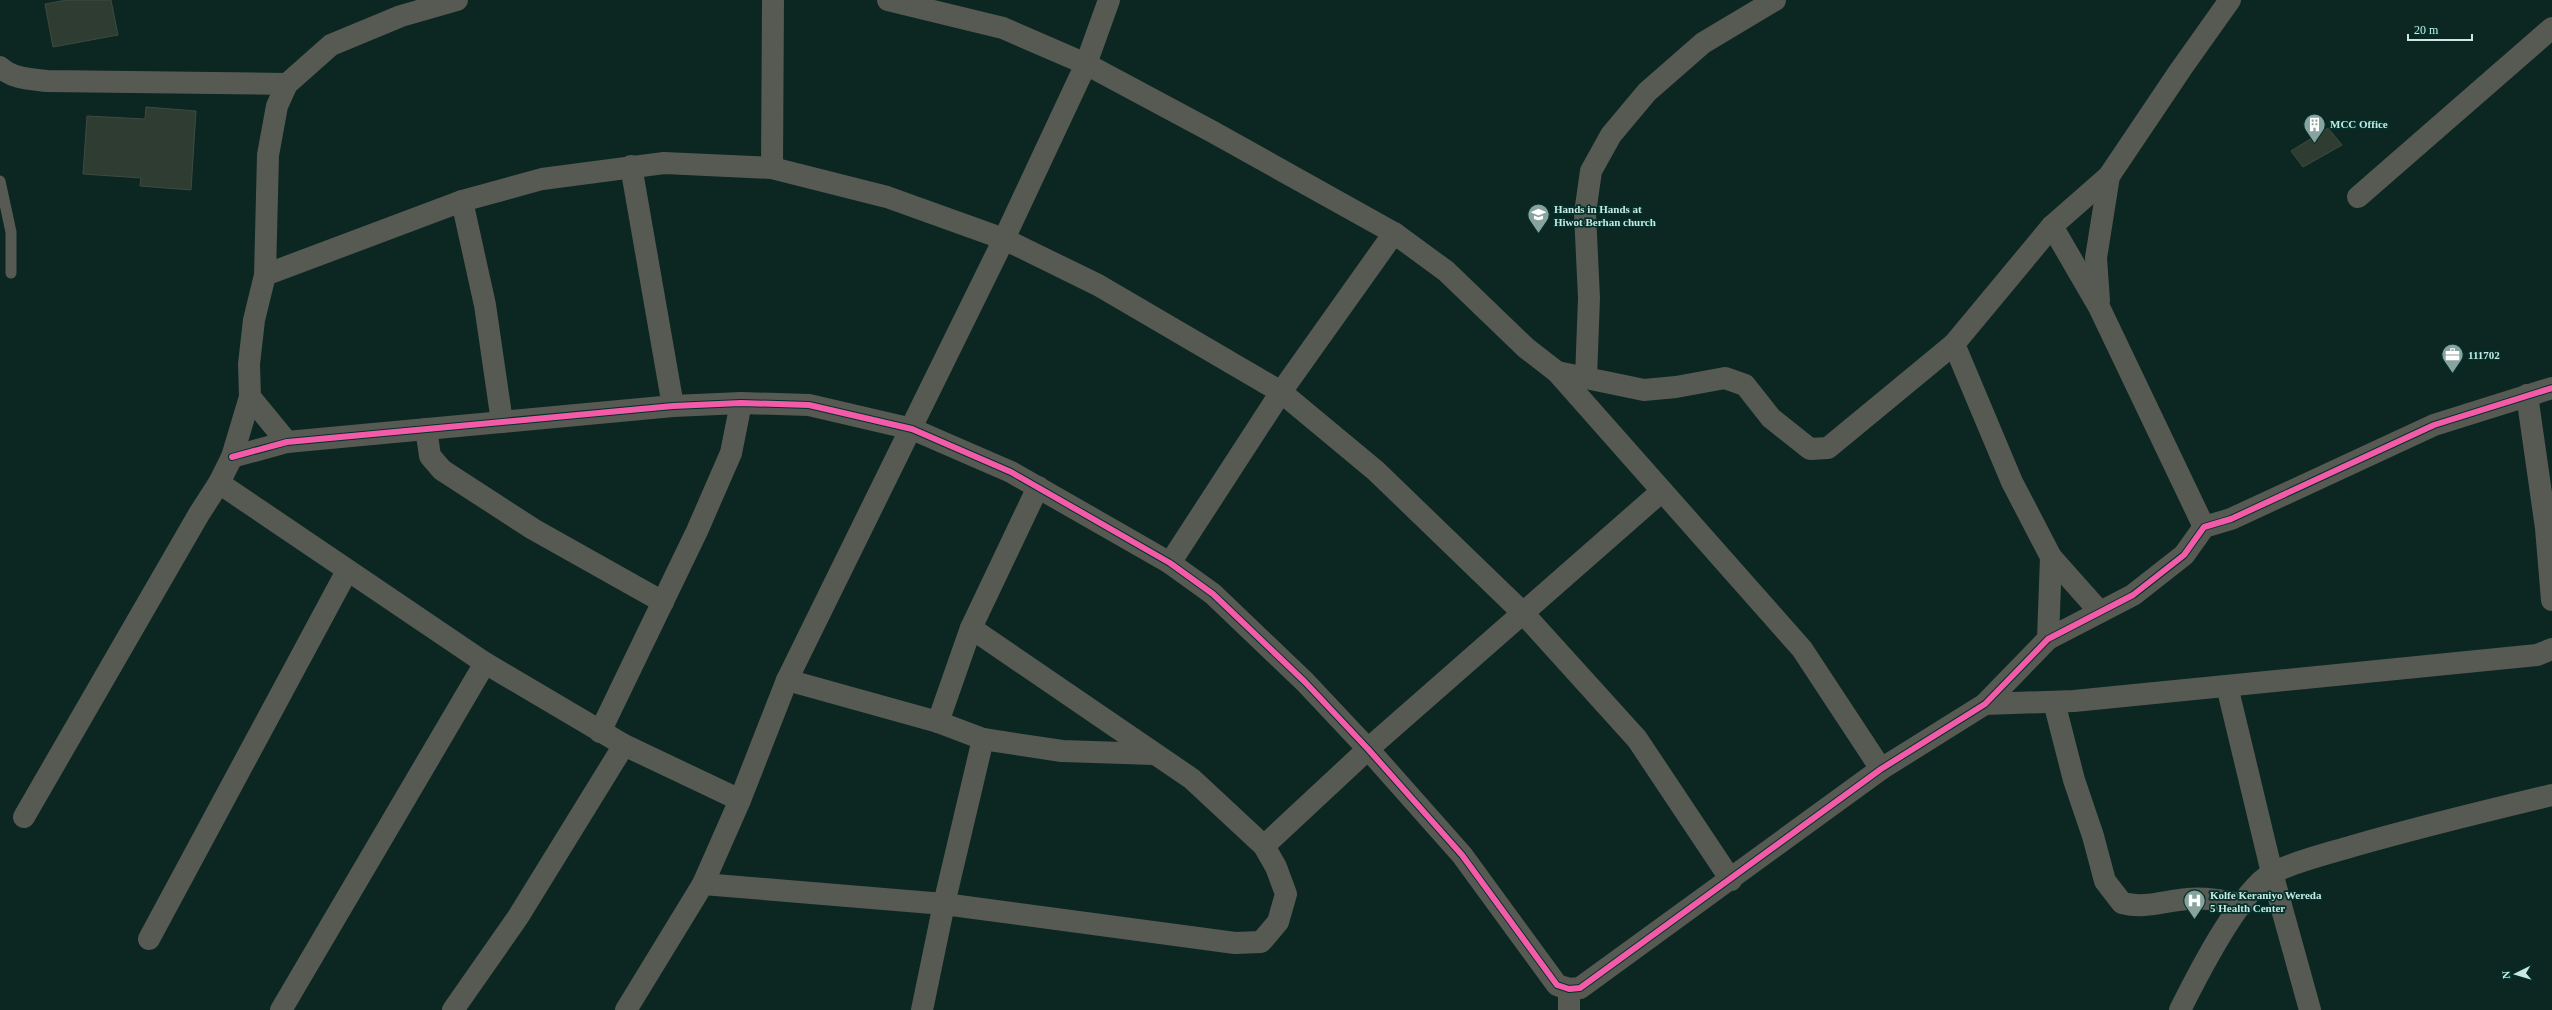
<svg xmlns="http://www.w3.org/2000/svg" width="2552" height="1010" viewBox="0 0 2552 1010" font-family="'Times New Roman',serif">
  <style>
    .building { fill: #2e3c32; stroke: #3d4b42 }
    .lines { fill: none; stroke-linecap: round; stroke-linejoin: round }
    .service { stroke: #575953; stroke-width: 11 }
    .minor { stroke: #575953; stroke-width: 22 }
    .cycleway-casing { stroke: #01312a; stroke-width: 8 }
    .cycleway { stroke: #f35aa7; stroke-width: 6 }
    .labels { text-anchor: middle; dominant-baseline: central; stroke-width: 3.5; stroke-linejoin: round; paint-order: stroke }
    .poi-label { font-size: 11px; font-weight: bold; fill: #cbe7e1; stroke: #01312a; text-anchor: start }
  </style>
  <rect width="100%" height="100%" fill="#0c2622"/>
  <g class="building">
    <polygon points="67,0 111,0 118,35 53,47 45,4"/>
    <polygon points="146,107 196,111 191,190 140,186 141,178 83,174 87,116 145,119"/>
    <polygon points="2328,128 2342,145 2303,167 2291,151"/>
  </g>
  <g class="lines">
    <polyline class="service" points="0,181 11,232 11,273"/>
    <g class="minor">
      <polyline points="888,0 1003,28 1086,64 1213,132 1394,233 1446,271 1526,348 1557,372 1802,649 1881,769"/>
      <path d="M 0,67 C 13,79 30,79 47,81 L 287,84"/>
      <polyline points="631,166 673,406"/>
      <polyline points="772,168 773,0"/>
      <polyline points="2358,197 2552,28"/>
      <polyline points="462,201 485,305 502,422"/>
      <polyline points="2052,226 2099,307 2204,527"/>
      <polyline points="265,275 462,201 542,179 664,163 772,168 887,197 1004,239 1098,285 1281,392 1376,471 1522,612 1637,739 1731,880"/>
      <polyline points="2099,301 2096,258 2109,176"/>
      <polyline points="1954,344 2012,482 2051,557 2100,612"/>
      <polyline points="1557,372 1644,390 1676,387 1725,378 1745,385 1771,418 1810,449 1828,448 1954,344 2052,226 2109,176 2181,69 2230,0"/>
      <polyline points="1586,378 1589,298 1585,213 1591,171 1611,135 1647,92 1703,43 1775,0"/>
      <polyline points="2527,395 2546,528 2552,600"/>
      <polyline points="250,397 287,442"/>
      <polyline points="426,429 430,456 442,470 533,529 663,602"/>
      <polyline points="232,457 287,442 673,406 741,403 809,405 912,429 1011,472 1170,563 1213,594 1305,682 1368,749 1462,855 1557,985 1569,989 1580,988 1881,769 1985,704 2048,639 2133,595 2184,555 2204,527 2231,519 2434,425 2552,388"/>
      <polyline points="219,483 485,663 624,745 740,800"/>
      <polyline points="1170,563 1281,392 1394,233"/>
      <polyline points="2048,639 2051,557"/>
      <polyline points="787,680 938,722 983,739 1062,751 1154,754"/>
      <polyline points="2227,686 2272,873 2310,1010"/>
      <path d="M 2054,702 L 2074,780 L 2093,836 L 2105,881 L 2122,903 C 2145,909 2164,901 2187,899 C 2205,897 2224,901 2242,905"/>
      <polyline points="1985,704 2074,701 2537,655 2552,649"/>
      <polyline points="938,722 971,628 1038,487"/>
      <polyline points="600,732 697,531 731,453 741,403"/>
      <polyline points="24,817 199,514 219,483 232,457 250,397 249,364 254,320 265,275 268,155 277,106 287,84 331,45 401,16 457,0"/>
      <polyline points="1264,846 1368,749 1662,491"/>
      <polyline points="703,884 944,904 1235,943 1261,942 1278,922 1286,894 1276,867 1264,846 1192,779 971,628"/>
      <polyline points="149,939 347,571"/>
      <polyline points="1569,989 1569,1010"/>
      <polyline points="281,1010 485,663"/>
      <polyline points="453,1010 518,917 624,745"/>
      <polyline points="626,1010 703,884 740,800 787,680 1004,239 1086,64 1109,0"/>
      <polyline points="922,1010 944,904 983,739"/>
      <path d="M 2180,1010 C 2197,976 2240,891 2272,873 C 2293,862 2330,853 2353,846 C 2419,827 2485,811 2552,795"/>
    </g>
    <defs>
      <polyline id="cycleway" points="232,457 287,442 673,406 741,403 809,405 912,429 1011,472 1170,563 1213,594 1305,682 1368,749 1462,855 1557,985 1569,989 1580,988 1881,769 1985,704 2048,639 2133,595 2184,555 2204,527 2231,519 2434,425 2552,388"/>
    </defs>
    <use href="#cycleway" class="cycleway-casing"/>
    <use href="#cycleway" class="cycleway"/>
  </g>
  <defs>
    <symbol id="building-pin" viewBox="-11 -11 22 30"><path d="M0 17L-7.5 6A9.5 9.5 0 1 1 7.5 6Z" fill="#88a39e" stroke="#01312a"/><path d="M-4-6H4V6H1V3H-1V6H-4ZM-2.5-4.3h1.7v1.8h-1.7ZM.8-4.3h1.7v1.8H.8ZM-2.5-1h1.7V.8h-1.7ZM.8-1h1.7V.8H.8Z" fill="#fff"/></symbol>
    <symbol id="school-pin" viewBox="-11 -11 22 30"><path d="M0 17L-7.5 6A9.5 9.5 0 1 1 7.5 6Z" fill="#88a39e" stroke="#01312a"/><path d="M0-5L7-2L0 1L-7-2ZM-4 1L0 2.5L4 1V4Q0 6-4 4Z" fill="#fff"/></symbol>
    <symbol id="office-pin" viewBox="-11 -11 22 30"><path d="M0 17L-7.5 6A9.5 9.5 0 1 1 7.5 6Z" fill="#88a39e" stroke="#01312a"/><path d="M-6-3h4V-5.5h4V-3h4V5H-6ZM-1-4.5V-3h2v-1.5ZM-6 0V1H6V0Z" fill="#fff"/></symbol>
    <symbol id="hospital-pin" viewBox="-11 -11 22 30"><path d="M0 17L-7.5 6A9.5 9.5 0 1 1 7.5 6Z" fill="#88a39e" stroke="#01312a"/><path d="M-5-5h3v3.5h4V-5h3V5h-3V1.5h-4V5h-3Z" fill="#fff"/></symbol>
  </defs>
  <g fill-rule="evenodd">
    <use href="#building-pin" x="2302" y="112" width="25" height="34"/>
    <use href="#school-pin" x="1526" y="202" width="25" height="34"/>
    <use href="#office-pin" x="2440" y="342" width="25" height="34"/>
    <use href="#hospital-pin" x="2182" y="888" width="25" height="34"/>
  </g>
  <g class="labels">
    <g class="poi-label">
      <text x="2330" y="124">MCC Office</text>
      <text x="1554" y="209">Hands in Hands at<tspan x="1554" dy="13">Hiwot Berhan church</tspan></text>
      <text x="2468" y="355">111702</text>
      <text x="2210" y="895">Kolfe Keraniyo Wereda<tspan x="2210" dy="13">5 Health Center</tspan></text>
    </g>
  </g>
  <g transform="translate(2516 974) rotate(265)" stroke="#01312a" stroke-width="3" paint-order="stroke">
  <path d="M0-3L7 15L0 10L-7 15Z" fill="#cbe7e1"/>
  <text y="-6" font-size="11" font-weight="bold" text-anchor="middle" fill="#cbe7e1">N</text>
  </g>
  <path d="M2408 34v6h64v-6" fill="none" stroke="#cbe7e1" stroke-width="2"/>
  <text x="2414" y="34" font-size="12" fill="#cbe7e1" stroke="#01312a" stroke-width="3" paint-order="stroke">20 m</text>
</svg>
